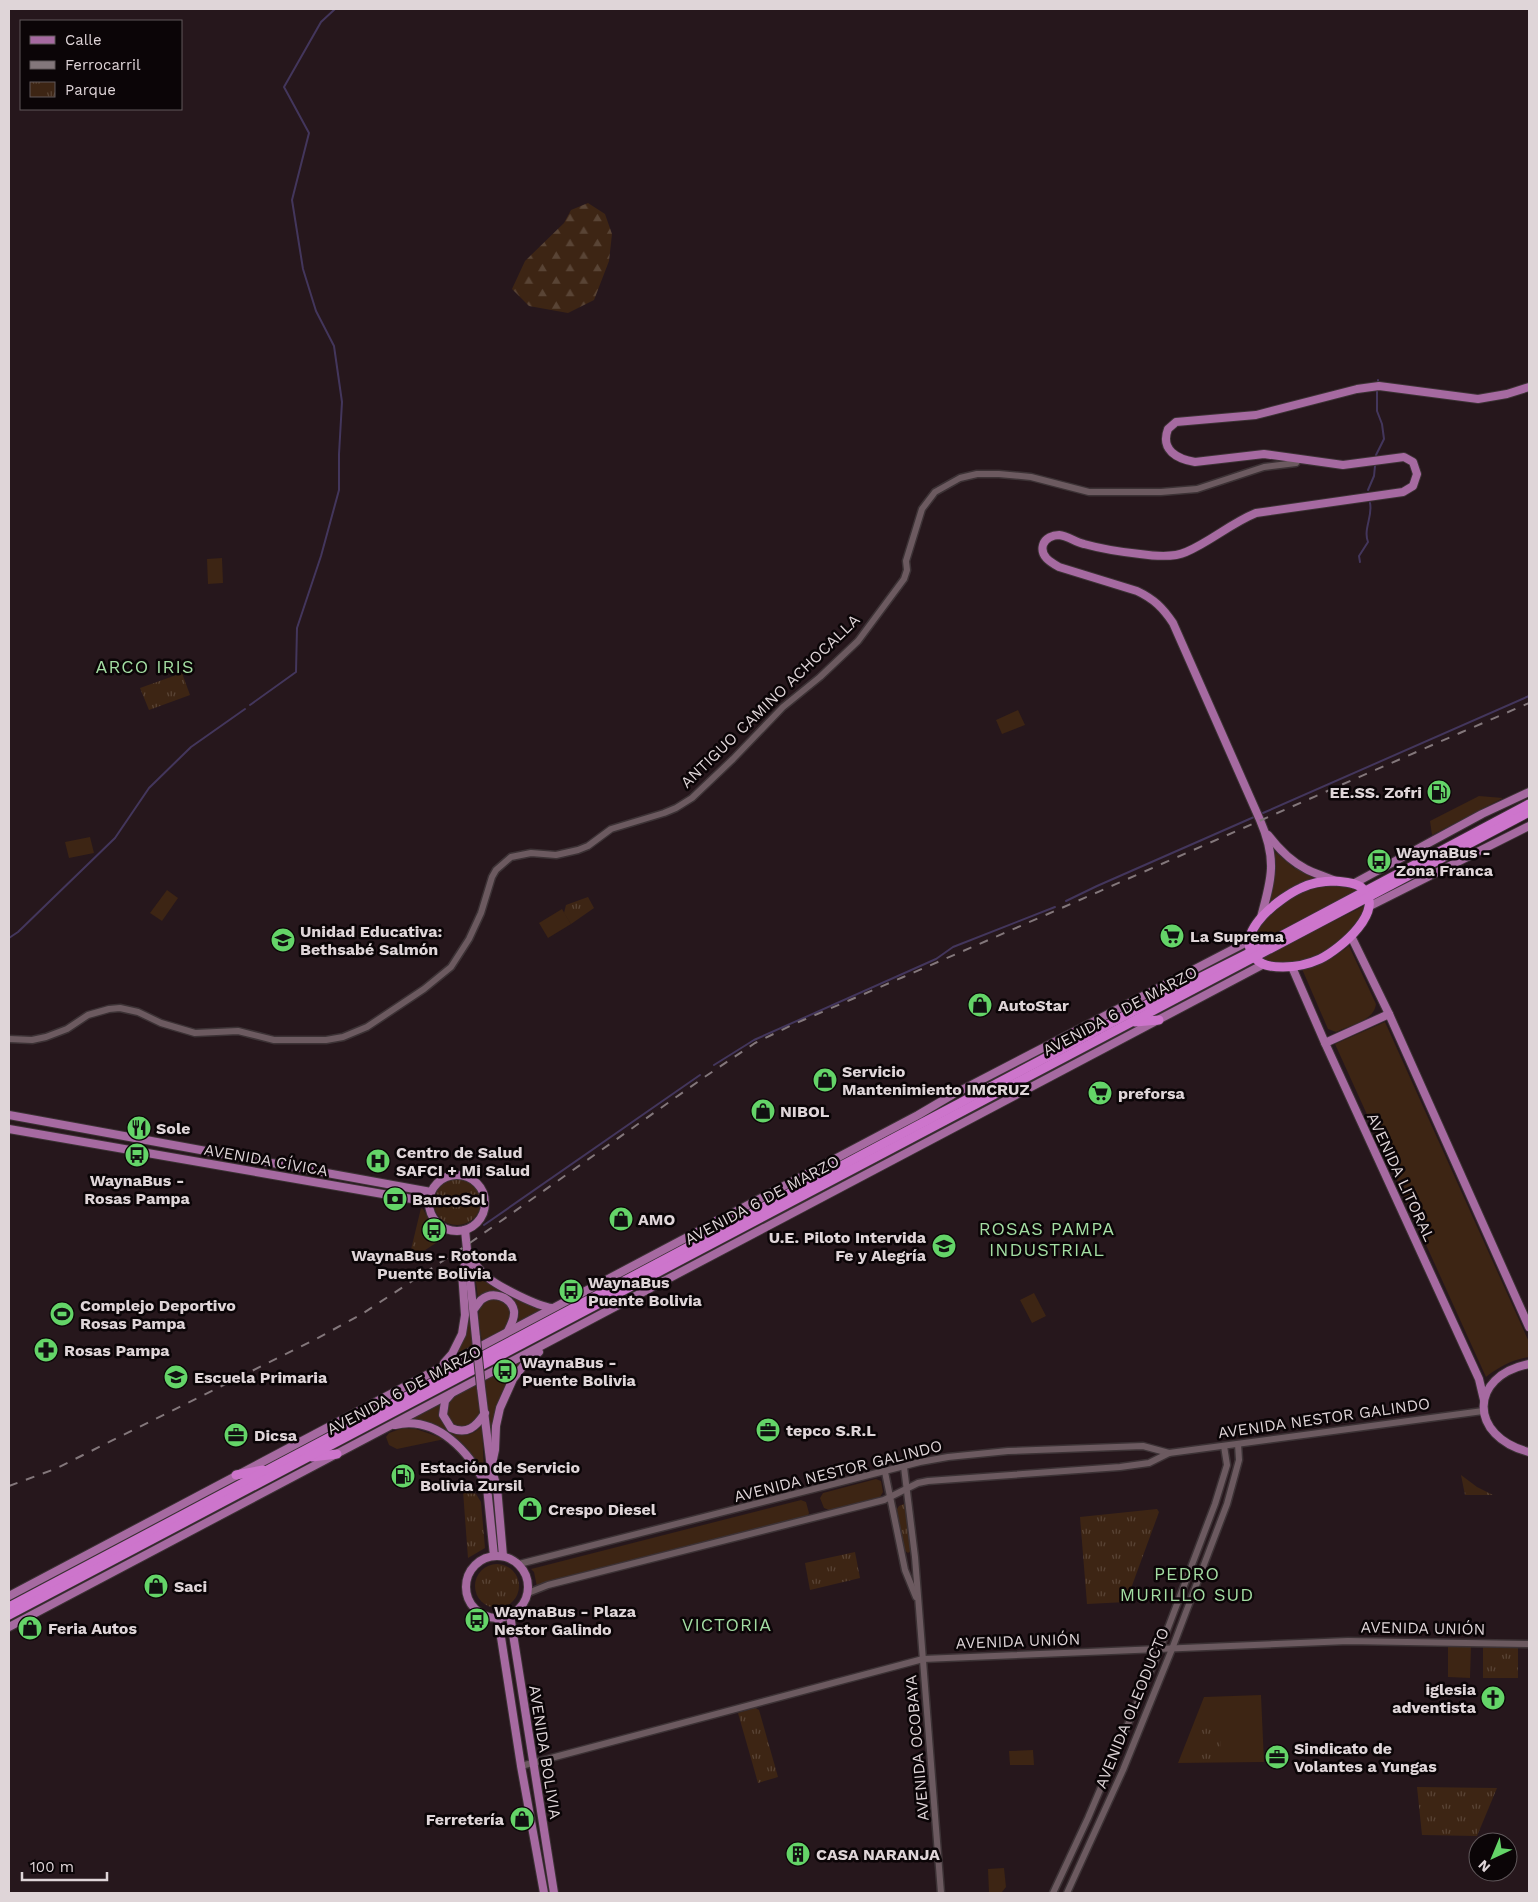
<svg xmlns="http://www.w3.org/2000/svg" width="1538" height="1902" viewBox="0 0 1538 1902" font-family="'Work Sans',sans-serif">
  <style>
    .grass { fill: #3d2514 }
    .forest { fill: url(#forest-firs) }
    .park { fill: url(#park-tufts) }
    .lines { fill: none; stroke-linecap: round; stroke-linejoin: round }
    .stream { stroke: #43365c; stroke-width: 2 }
    .secondary-casing { stroke: #3c3235; stroke-width: 9 }
    .primary-casing { stroke: #3c3235; stroke-width: 10 }
    .highway-casing { stroke: #3c3235; stroke-width: 11 }
    .secondary { stroke: #6c5a60; stroke-width: 6 }
    .primary { stroke: #a66aa1; stroke-width: 8 }
    .highway { stroke: #cd75cc; stroke-width: 9 }
    .rail { stroke: #83777b; stroke-width: 2; stroke-dasharray: 9 9; stroke-linecap: butt }
    .primary-bridge-casing { stroke: #3c3235; stroke-width: 10; stroke-linecap: butt }
    .primary-bridge { stroke: #a66aa1; stroke-width: 8 }
    .labels { text-anchor: middle; dominant-baseline: central; stroke-width: 5; stroke-linejoin: round; paint-order: stroke }
    .street-label { font-size: 16px; fill: #dfd5d8; stroke: #0b0507 }
    .poi-label { font-size: 16px; font-weight: bold; fill: #dfd5d8; stroke: #0b0507; text-anchor: start }
    .neighbourhood-label { font-size: 18px; letter-spacing: 1px; fill: #a4dea3; stroke: #0b0507 }
  </style>
  <defs>
    <pattern id="forest-firs" width="22" height="20" patternUnits="userSpaceOnUse" patternTransform="scale(1.25)"><rect width="22" height="20" fill="#3d2514"/><path d="M5 1l3.5 6h-7zM16 11l3.5 6h-7z" fill="#594435"/></pattern>
    <pattern id="park-tufts" width="24" height="20" patternUnits="userSpaceOnUse" patternTransform="scale(1.25)"><rect width="24" height="20" fill="#3d2514"/><path d="M3 7l-1-3M5 7V3M7 7l1-3M15 17l-1-3M17 17v-4M19 17l1-3" fill="none" stroke="#594435"/></pattern>
  </defs>
  <rect width="100%" height="100%" fill="#26171c"/>
  <g class="grass">
    <polygon points="222,558 223,583 208,584 207,559"/>
    <polygon points="1018,710 1025,725 1002,734 996,720"/>
    <polygon points="1479,796 1503,798 1432,835 1430,821"/>
    <polygon points="90,837 94,853 69,858 65,842"/>
    <path d="M 1274,851 L 1294,868 L 1319,879 C 1299,883 1283,890 1268,904 L 1276,870 Z"/>
    <path d="M 1334,885 L 1350,887 L 1358,890 L 1254,946 C 1253,936 1258,930 1264,922 C 1282,898 1305,888 1334,885 Z"/>
    <polygon points="167,890 178,898 162,921 150,913"/>
    <path d="M 1366,905 C 1349,946 1304,974 1260,958 Z"/>
    <polygon points="562,909 571,924 548,938 539,923"/>
    <path d="M 1349,946 L 1376,1004 C 1374,1021 1350,1025 1336,1032 L 1328,1029 L 1302,969 L 1334,957 Z"/>
    <path d="M 1385,1022 L 1529,1342 L 1529,1357 C 1514,1359 1498,1367 1486,1377 L 1335,1044 Z"/>
    <path d="M 474,1266 C 488,1290 517,1298 540,1310 L 518,1322 C 521,1308 513,1291 496,1291 C 489,1291 484,1295 478,1299 Z"/>
    <polygon points="466,1282 473,1346 454,1356 460,1346"/>
    <polygon points="1034,1293 1046,1316 1032,1323 1020,1300"/>
    <path d="M 489,1299 C 506,1299 518,1313 506,1328 C 501,1335 489,1338 482,1342 C 480,1326 473,1307 489,1299 Z"/>
    <path d="M 527,1358 C 505,1384 494,1405 491,1438 L 485,1380 Z"/>
    <path d="M 476,1384 L 480,1411 L 477,1421 L 464,1428 C 461,1427 455,1427 452,1425 C 444,1420 445,1405 451,1399 C 458,1392 469,1388 476,1384 Z"/>
    <path d="M 442,1404 L 441,1420 C 449,1435 470,1442 482,1425 L 484,1474 C 474,1453 457,1433 435,1426 C 426,1423 416,1422 408,1421 Z"/>
    <polygon points="403,1428 416,1429 445,1439 397,1449 389,1445 386,1437 389,1433"/>
    <polygon points="876,1479 881,1481 883,1492 880,1497 829,1510 824,1508 820,1498 823,1493"/>
    <polygon points="801,1500 806,1502 809,1513 807,1518 537,1587 534,1572 531,1569"/>
    <polygon points="1448,1645 1471,1646 1470,1678 1448,1677"/>
    <polygon points="1261,1695 1264,1762 1178,1763 1204,1697"/>
    <polygon points="1033,1750 1034,1765 1010,1765 1009,1751"/>
    <polygon points="1004,1868 1006,1887 1002,1892 989,1893 988,1869"/>
  </g>
  <polygon class="forest" points="588,203 605,214 612,234 609,261 594,300 568,313 529,306 512,289 525,261 564,223 571,210"/>
  <g class="park">
    <polygon points="182,673 190,695 149,710 140,688"/>
    <polygon points="588,897 594,908 571,924 564,913 566,905"/>
    <circle cx="457" cy="1201" r="24"/>
    <polygon points="421,1208 423,1209 432,1226 445,1237 410,1260 409,1258"/>
    <polygon points="1461,1475 1477,1487 1493,1495 1465,1495"/>
    <polygon points="463,1491 476,1494 481,1502 485,1548 468,1558"/>
    <polygon points="906,1503 912,1550 908,1553 904,1550 897,1509 899,1506"/>
    <polygon points="1157,1509 1159,1512 1126,1602 1087,1604 1080,1517"/>
    <polygon points="855,1552 860,1578 810,1590 805,1563"/>
    <circle cx="497" cy="1586" r="22"/>
    <rect x="1483" y="1645" width="35" height="33"/>
    <polygon points="755,1708 759,1710 778,1777 758,1783 738,1713"/>
    <polygon points="1220,1727 1221,1762 1198,1762 1197,1728"/>
    <polygon points="1417,1787 1497,1788 1477,1836 1422,1835"/>
  </g>
  <g class="lines">
    <g class="stream">
      <polyline points="1378,381 1378,380"/>
      <polyline points="1376,455 1384,439 1382,424 1377,411 1377,391"/>
      <polyline points="1368,490 1374,476 1375,466"/>
      <path d="M 1360,562 L 1359,556 L 1368,542 C 1363,529 1373,516 1370,503"/>
      <polyline points="250,705 296,672 297,628 321,556 339,490 339,454 342,402 334,346 316,311 303,269 292,200 309,133 284,87 321,22 335,9"/>
      <polyline points="1263,813 1529,696"/>
      <polyline points="1066,901 1097,886 1254,817"/>
      <polyline points="9,938 18,932 115,838 149,788 191,747 245,709"/>
      <polyline points="714,1065 754,1040 936,959 953,947 1055,907"/>
      <polyline points="484,1225 700,1075"/>
    </g>
    <defs>
      <g id="secondary">
        <polyline points="9,1039 32,1040 46,1037 67,1029 88,1015 109,1009 120,1008 138,1012 161,1023 195,1033 238,1031 274,1040 326,1040 343,1037 367,1027 424,989 451,967 469,939 481,913 492,877 496,870 511,857 531,853 556,855 578,850 588,846 611,829 664,813 676,808 692,798 733,759 783,707 820,677 858,641 904,579 907,570 906,561 922,509 935,492 960,478 977,474 999,474 1031,477 1089,492 1161,492 1197,489 1264,467 1296,463 1298,460"/>
        <polyline points="904,1467 915,1557 941,1893"/>
        <polyline points="885,1472 905,1570 916,1597"/>
        <polyline points="519,1564 920,1462 948,1457 1008,1451 1143,1446 1169,1453"/>
        <polyline points="528,1593 548,1585 884,1500 918,1483 928,1481 1120,1467 1149,1463 1169,1453 1483,1411"/>
        <polyline points="521,1766 923,1659 1348,1641 1529,1644"/>
        <polyline points="1053,1893 1088,1818 1160,1649 1215,1504 1227,1465 1224,1446"/>
        <polyline points="1067,1893 1123,1770 1172,1649 1227,1504 1239,1460 1238,1444"/>
      </g>
      <g id="primary">
        <path d="M 1268,835 C 1278,848 1290,861 1306,869 C 1315,874 1325,876 1335,881"/>
        <polyline points="1353,884 1482,814 1529,792"/>
        <polyline points="1370,906 1529,826"/>
        <path d="M 1261,917 C 1272,878 1277,859 1260,820 L 1173,623 C 1163,608 1154,599 1137,591 L 1059,567 C 1050,562 1040,556 1043,545 C 1045,538 1053,535 1059,535 C 1068,536 1075,542 1084,544 C 1102,549 1121,552 1140,554 C 1154,556 1173,558 1186,552 C 1210,542 1231,523 1256,513 L 1403,492 L 1413,486 L 1417,474 L 1413,462 L 1404,457 L 1343,465 L 1264,454 L 1195,462 C 1177,459 1160,450 1168,429 L 1176,422 L 1256,415 L 1357,389 L 1379,386 L 1478,399 L 1507,394 L 1529,387"/>
        <polyline points="1351,936 1389,1014 1529,1327"/>
        <polyline points="1292,967 1325,1043 1479,1379 1484,1400"/>
        <polyline points="1325,1043 1389,1014"/>
        <polyline points="9,1115 431,1192"/>
        <polyline points="9,1129 429,1202"/>
        <circle cx="457" cy="1203" r="28"/>
        <polyline points="465,1230 476,1338"/>
        <path d="M 468,1257 C 476,1263 480,1272 487,1277 C 499,1287 537,1306 552,1308"/>
        <path d="M 474,1309 C 476,1307 479,1302 481,1300 C 493,1290 511,1297 514,1311 C 515,1318 511,1325 508,1331"/>
        <polyline points="444,1363 452,1354 462,1334 465,1315 462,1272 468,1257"/>
        <path d="M 1529,1364 C 1468,1376 1469,1437 1529,1452"/>
        <polyline points="481,1387 491,1468 497,1487 503,1556"/>
        <path d="M 451,1394 L 445,1401 L 443,1415 L 451,1428 C 467,1435 476,1427 485,1413"/>
        <path d="M 395,1425 C 438,1415 470,1453 487,1487"/>
        <polyline points="494,1556 487,1487 495,1450 496,1426 500,1408 513,1379 524,1365 539,1352"/>
        <circle cx="497" cy="1587" r="31"/>
        <polyline points="9,1596 918,1115 952,1095 1249,941"/>
        <polyline points="510,1615 554,1893"/>
        <polyline points="498,1618 521,1766 544,1893"/>
        <polyline points="9,1627 1262,965"/>
      </g>
      <g id="highway">
        <path d="M 1335,881 C 1343,882 1354,882 1361,887 C 1389,909 1339,950 1320,959 C 1309,964 1296,967 1283,967 C 1271,967 1260,966 1253,955 C 1236,930 1281,897 1301,888 C 1311,883 1324,881 1335,881 Z"/>
        <polyline points="1135,1022 1159,1020"/>
        <polyline points="717,1221 743,1215"/>
        <polyline points="312,1457 337,1454"/>
        <polyline points="236,1475 263,1470"/>
        <polyline points="9,1607 1126,1015 1251,952 1529,804"/>
        <polyline points="9,1615 1529,812"/>
      </g>
    </defs>
    <use href="#secondary" class="secondary-casing"/>
    <use href="#primary" class="primary-casing"/>
    <use href="#highway" class="highway-casing"/>
    <use href="#secondary" class="secondary"/>
    <use href="#primary" class="primary"/>
    <use href="#highway" class="highway"/>
    <path class="rail" d="M 9,1486 L 55,1469 L 316,1339 L 362,1314 L 467,1245 L 706,1076 L 755,1043 L 794,1024 C 1040,919 1284,809 1529,703"/>
    <defs>
      <polyline id="primary-bridge" points="476,1338 481,1387"/>
    </defs>
    <use href="#primary-bridge" class="primary-bridge-casing"/>
    <use href="#primary-bridge" class="primary-bridge"/>
  </g>
  <defs>
    <symbol id="fuel-disc" viewBox="-11 -11 22 22"><circle r="9.5" fill="#64d468" stroke="#0b0507"/><path d="M-5.5-6h7V0h2V4h1.3V-2.5L3-4.5l.8-.8L6-3V5H2.5V1h-1V6h-7ZM-4.2-4.7v3.2H.2V-4.7Z" fill="#111"/></symbol>
    <symbol id="bus-disc" viewBox="-11 -11 22 22"><circle r="9.5" fill="#64d468" stroke="#0b0507"/><path d="M-5-6H5V4H4V6H2V4H-2V6H-4V4H-5ZM-3.5-4V0h7V-4ZM-3.5 1.2v1.5H-2V1.2ZM2 1.2v1.5H3.5V1.2Z" fill="#111"/></symbol>
    <symbol id="supermarket-disc" viewBox="-11 -11 22 22"><circle r="9.5" fill="#64d468" stroke="#0b0507"/><path d="M-6-5.5h2.5l.6 2H6L4.5 2H-2.5L-4.4-4H-6ZM-1.5 3.2a1.3 1.3 0 1 0 .1 0ZM3 3.2a1.3 1.3 0 1 0 .1 0Z" fill="#111"/></symbol>
    <symbol id="school-disc" viewBox="-11 -11 22 22"><circle r="9.5" fill="#64d468" stroke="#0b0507"/><path d="M0-5L7-2L0 1L-7-2ZM-4 1L0 2.5L4 1V4Q0 6-4 4Z" fill="#111"/></symbol>
    <symbol id="shop-disc" viewBox="-11 -11 22 22"><circle r="9.5" fill="#64d468" stroke="#0b0507"/><path d="M-5-2.5h2.3a2.7 3.5 0 0 1 5.4 0H5L5.5 6h-11ZM-1.5-2.5h3a1.5 2.3 0 0 0-3 0Z" fill="#111"/></symbol>
    <symbol id="restaurant-disc" viewBox="-11 -11 22 22"><circle r="9.5" fill="#64d468" stroke="#0b0507"/><path d="M-5-6h1v4h1v-4h1v4h1v-4h1v5L-1.5 .5V6h-2V.5L-5-1ZM5-6V6H3V1.5H1.5Q1.5-4 5-6Z" fill="#111"/></symbol>
    <symbol id="hospital-disc" viewBox="-11 -11 22 22"><circle r="9.5" fill="#64d468" stroke="#0b0507"/><path d="M-5-5h3v3.5h4V-5h3V5h-3V1.5h-4V5h-3Z" fill="#111"/></symbol>
    <symbol id="bank-disc" viewBox="-11 -11 22 22"><circle r="9.5" fill="#64d468" stroke="#0b0507"/><path d="M-6-4H6V4H-6ZM0-2.3a2.3 2.3 0 1 0 0 4.6a2.3 2.3 0 1 0 0-4.6Z" fill="#111"/></symbol>
    <symbol id="stadium-disc" viewBox="-11 -11 22 22"><circle r="9.5" fill="#64d468" stroke="#0b0507"/><path d="M0-5a6.5 5 0 1 0 0 10a6.5 5 0 1 0 0-10ZM-3.5-1.8h7v3.6h-7Z" fill="#111"/></symbol>
    <symbol id="pharmacy-disc" viewBox="-11 -11 22 22"><circle r="9.5" fill="#64d468" stroke="#0b0507"/><path d="M-2-6h4v4h4v4h-4v4h-4v-4h-4v-4h4Z" fill="#111"/></symbol>
    <symbol id="office-disc" viewBox="-11 -11 22 22"><circle r="9.5" fill="#64d468" stroke="#0b0507"/><path d="M-6-3h4V-5.5h4V-3h4V5H-6ZM-1-4.5V-3h2v-1.5ZM-6 0V1H6V0Z" fill="#111"/></symbol>
    <symbol id="church-disc" viewBox="-11 -11 22 22"><circle r="9.5" fill="#64d468" stroke="#0b0507"/><path d="M-1.2-6h2.4v3.5h3.3v2.4h-3.3V6h-2.4V-.1h-3.3v-2.4h3.3Z" fill="#111"/></symbol>
    <symbol id="building-disc" viewBox="-11 -11 22 22"><circle r="9.5" fill="#64d468" stroke="#0b0507"/><path d="M-4-6H4V6H1V3H-1V6H-4ZM-2.5-4.3h1.7v1.8h-1.7ZM.8-4.3h1.7v1.8H.8ZM-2.5-1h1.7V.8h-1.7ZM.8-1h1.7V.8H.8Z" fill="#111"/></symbol>
  </defs>
  <g fill-rule="evenodd">
    <use href="#fuel-disc" x="1425" y="778" width="28" height="28"/>
    <use href="#bus-disc" x="1365" y="847" width="28" height="28"/>
    <use href="#supermarket-disc" x="1158" y="922" width="28" height="28"/>
    <use href="#school-disc" x="269" y="926" width="28" height="28"/>
    <use href="#shop-disc" x="966" y="991" width="28" height="28"/>
    <use href="#shop-disc" x="811" y="1066" width="28" height="28"/>
    <use href="#supermarket-disc" x="1086" y="1079" width="28" height="28"/>
    <use href="#shop-disc" x="749" y="1097" width="28" height="28"/>
    <use href="#restaurant-disc" x="125" y="1114" width="28" height="28"/>
    <use href="#bus-disc" x="123" y="1141" width="28" height="28"/>
    <use href="#hospital-disc" x="364" y="1147" width="28" height="28"/>
    <use href="#bank-disc" x="381" y="1185" width="28" height="28"/>
    <use href="#shop-disc" x="607" y="1205" width="28" height="28"/>
    <use href="#bus-disc" x="420" y="1216" width="28" height="28"/>
    <use href="#school-disc" x="930" y="1232" width="28" height="28"/>
    <use href="#bus-disc" x="557" y="1277" width="28" height="28"/>
    <use href="#stadium-disc" x="48" y="1300" width="28" height="28"/>
    <use href="#pharmacy-disc" x="32" y="1336" width="28" height="28"/>
    <use href="#bus-disc" x="491" y="1357" width="28" height="28"/>
    <use href="#school-disc" x="162" y="1363" width="28" height="28"/>
    <use href="#office-disc" x="754" y="1416" width="28" height="28"/>
    <use href="#office-disc" x="222" y="1421" width="28" height="28"/>
    <use href="#fuel-disc" x="389" y="1462" width="28" height="28"/>
    <use href="#shop-disc" x="516" y="1495" width="28" height="28"/>
    <use href="#shop-disc" x="142" y="1572" width="28" height="28"/>
    <use href="#bus-disc" x="463" y="1606" width="28" height="28"/>
    <use href="#shop-disc" x="16" y="1614" width="28" height="28"/>
    <use href="#church-disc" x="1479" y="1684" width="28" height="28"/>
    <use href="#office-disc" x="1263" y="1743" width="28" height="28"/>
    <use href="#shop-disc" x="508" y="1805" width="28" height="28"/>
    <use href="#building-disc" x="784" y="1840" width="28" height="28"/>
  </g>
  <g class="labels">
    <g class="street-label">
      <text transform="translate(770 701) rotate(-44)">ANTIGUO CAMINO ACHOCALLA</text>
      <text transform="translate(1120 1011) rotate(-28)">AVENIDA 6 DE MARZO</text>
      <text transform="translate(266 1160) rotate(10)">AVENIDA CÍVICA</text>
      <text transform="translate(1401 1177) rotate(65)">AVENIDA LITORAL</text>
      <text transform="translate(762 1200) rotate(-28)">AVENIDA 6 DE MARZO</text>
      <text transform="translate(404 1390) rotate(-28)">AVENIDA 6 DE MARZO</text>
      <text transform="translate(1324 1418) rotate(-8)">AVENIDA NESTOR GALINDO</text>
      <text transform="translate(838 1471) rotate(-14)">AVENIDA NESTOR GALINDO</text>
      <text transform="translate(1423 1628) rotate(1)">AVENIDA UNIÓN</text>
      <text transform="translate(1018 1641) rotate(-2)">AVENIDA UNIÓN</text>
      <text transform="translate(1132 1708) rotate(-68)">AVENIDA OLEODUCTO</text>
      <text transform="translate(917 1748) rotate(-95)">AVENIDA OCOBAYA</text>
      <text transform="translate(545 1752) rotate(81)">AVENIDA BOLIVIA</text>
    </g>
    <g class="poi-label">
      <text x="1422" y="792" text-anchor="end">EE.SS. Zofri</text>
      <text x="1396" y="852">WaynaBus -<tspan x="1396" dy="18">Zona Franca</tspan></text>
      <text x="300" y="931">Unidad Educativa:<tspan x="300" dy="18">Bethsabé Salmón</tspan></text>
      <text x="1190" y="936">La Suprema</text>
      <text x="998" y="1005">AutoStar</text>
      <text x="842" y="1071">Servicio<tspan x="842" dy="18">Mantenimiento IMCRUZ</tspan></text>
      <text x="1118" y="1093">preforsa</text>
      <text x="780" y="1111">NIBOL</text>
      <text x="156" y="1128">Sole</text>
      <text x="396" y="1152">Centro de Salud<tspan x="396" dy="18">SAFCI + Mi Salud</tspan></text>
      <text x="137" y="1180" text-anchor="middle">WaynaBus -<tspan x="137" dy="18">Rosas Pampa</tspan></text>
      <text x="412" y="1199">BancoSol</text>
      <text x="638" y="1219">AMO</text>
      <text x="926" y="1237" text-anchor="end">U.E. Piloto Intervida<tspan x="926" dy="18">Fe y Alegría</tspan></text>
      <text x="434" y="1255" text-anchor="middle">WaynaBus - Rotonda<tspan x="434" dy="18">Puente Bolivia</tspan></text>
      <text x="588" y="1282">WaynaBus<tspan x="588" dy="18">Puente Bolivia</tspan></text>
      <text x="80" y="1305">Complejo Deportivo<tspan x="80" dy="18">Rosas Pampa</tspan></text>
      <text x="64" y="1350">Rosas Pampa</text>
      <text x="522" y="1362">WaynaBus -<tspan x="522" dy="18">Puente Bolivia</tspan></text>
      <text x="194" y="1377">Escuela Primaria</text>
      <text x="786" y="1430">tepco S.R.L</text>
      <text x="254" y="1435">Dicsa</text>
      <text x="420" y="1467">Estación de Servicio<tspan x="420" dy="18">Bolivia Zursil</tspan></text>
      <text x="548" y="1509">Crespo Diesel</text>
      <text x="174" y="1586">Saci</text>
      <text x="494" y="1611">WaynaBus - Plaza<tspan x="494" dy="18">Nestor Galindo</tspan></text>
      <text x="48" y="1628">Feria Autos</text>
      <text x="1476" y="1689" text-anchor="end">iglesia<tspan x="1476" dy="18">adventista</tspan></text>
      <text x="1294" y="1748">Sindicato de<tspan x="1294" dy="18">Volantes a Yungas</tspan></text>
      <text x="504" y="1819" text-anchor="end">Ferretería</text>
      <text x="816" y="1854">CASA NARANJA</text>
    </g>
    <g class="neighbourhood-label">
      <text x="145" y="666">ARCO IRIS</text>
      <text x="1047" y="1228">ROSAS PAMPA<tspan x="1047" dy="21">INDUSTRIAL</tspan></text>
      <text x="1187" y="1573">PEDRO<tspan x="1187" dy="21">MURILLO SUD</tspan></text>
      <text x="727" y="1624">VICTORIA</text>
    </g>
  </g>
  <rect width="1538" height="1902" fill="none" stroke="#dfd5d8" stroke-width="20"/>
  <rect x="20" y="20" width="162" height="90" fill="#0b0507" stroke="#60585b"/>
  <rect x="30" y="36" width="25" height="8" fill="#a66aa1" stroke="#60585b"/>
  <text x="65" y="45" font-size="15" fill="#dfd5d8">Calle</text>
  <rect x="30" y="61" width="25" height="8" fill="#83777b" stroke="#60585b"/>
  <text x="65" y="70" font-size="15" fill="#dfd5d8">Ferrocarril</text>
  <rect x="30" y="82" width="25" height="15" fill="url(#park-tufts)" stroke="#60585b"/>
  <text x="65" y="95" font-size="15" fill="#dfd5d8">Parque</text>
  <g transform="translate(1493 1857) rotate(224)"><circle r="24" fill="#0b0507" stroke="#60585b"/>
  <path d="M0-4L9 19L0 12L-9 19Z" fill="#64d468"/>
  <text y="-8" font-size="14" font-weight="bold" text-anchor="middle" fill="#dfd5d8">N</text>
  </g>
  <path d="M22 1872v8h85v-8" fill="none" stroke="#dfd5d8" stroke-width="2.5"/>
  <text x="30" y="1872" font-size="15" fill="#dfd5d8" stroke="#0b0507" stroke-width="4" paint-order="stroke">100 m</text>
</svg>
